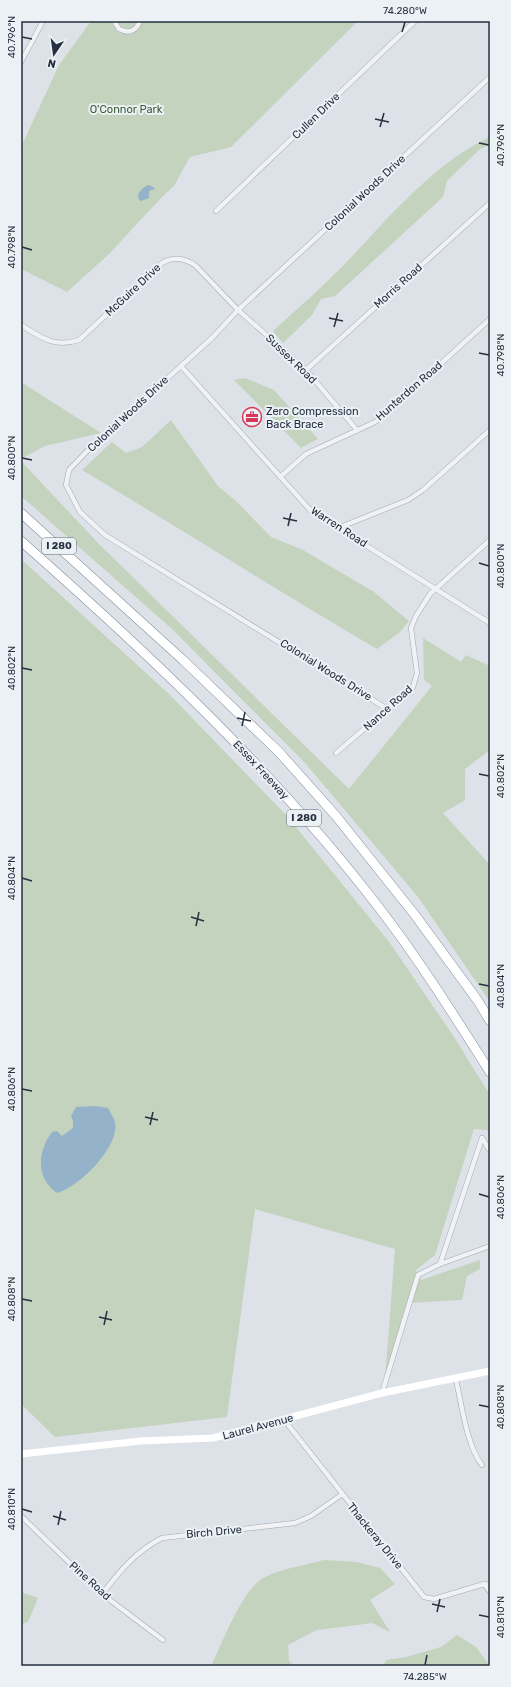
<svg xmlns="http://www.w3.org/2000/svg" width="511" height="1687" viewBox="0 0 511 1687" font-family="Rubik,sans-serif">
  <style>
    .green { fill: #c4d3bd }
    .water { fill: #95b2cb }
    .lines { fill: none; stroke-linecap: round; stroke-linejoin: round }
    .street-casing { stroke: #a2a9b2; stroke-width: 5.5 }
    .highway-casing { stroke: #8390a0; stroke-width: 10 }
    .street { stroke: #f0f2f6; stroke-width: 4.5 }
    .secondary { stroke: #fff; stroke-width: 7 }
    .highway { stroke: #fff; stroke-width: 9 }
    .ticks { fill: none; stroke: #253040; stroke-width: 1.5 }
    .labels { text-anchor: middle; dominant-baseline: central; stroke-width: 4; stroke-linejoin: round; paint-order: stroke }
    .shield { fill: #ecf1f6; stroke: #616a77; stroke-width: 1 }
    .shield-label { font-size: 10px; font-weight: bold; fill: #253040 }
    .park-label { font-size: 11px; fill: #3c5d32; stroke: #ecf1f6 }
    .street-label { font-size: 11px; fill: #253040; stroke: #ecf1f6 }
    .poi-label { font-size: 11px; fill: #253040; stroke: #ecf1f6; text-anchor: start }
    .neatline { fill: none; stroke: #253040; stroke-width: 1.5 }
    .ticks-label { font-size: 10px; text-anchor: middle; fill: #253040 }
  </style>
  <rect width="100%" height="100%" fill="#dde2e8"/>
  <g class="green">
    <polygon points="91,21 358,21 231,147 190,157 174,186 162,197 109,254 67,292 21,269 21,147 59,65"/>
    <path d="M 490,137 L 490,145 L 480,149 L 447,181 L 443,197 L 335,296 L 321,299 L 312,315 L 283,343 L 273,331 C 296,310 320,289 342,267 C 385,222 433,163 490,137 Z"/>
    <polygon points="245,378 274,390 318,439 301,448 234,380"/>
    <polygon points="21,382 101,433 45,446 21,459"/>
    <path d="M 171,420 L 218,486 L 237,502 L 271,537 L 303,550 L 374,592 L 409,621 L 400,632 L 377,649 C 278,591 181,529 82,470 L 112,442 L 126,453 L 142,447 Z"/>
    <polygon points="21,461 99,544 349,789 432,686 424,680 423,638 461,662 466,655 490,666 490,750 465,769 465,800 443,813 490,865 490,1002 418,897 306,764 172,629 21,496"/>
    <polygon points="21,559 168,693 287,816 390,943 454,1037 490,1095 490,1137 487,1130 474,1129 435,1255 416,1270 421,1280 480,1260 480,1269 467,1276 462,1300 408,1303 385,1380 395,1249 255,1209 227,1417 55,1437 21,1404"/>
    <path d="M 324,1560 L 357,1562 L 380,1568 L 395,1584 L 370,1600 L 390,1632 L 372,1623 L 342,1627 L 317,1630 L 288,1645 L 289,1661 L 293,1666 L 211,1666 C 224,1640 238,1599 259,1581 C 270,1571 309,1564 324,1560 Z"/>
    <polygon points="21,1592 38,1598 28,1622 21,1624"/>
    <polygon points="457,1635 476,1647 490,1666 383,1666 386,1660 406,1657 441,1647"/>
  </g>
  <g class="water">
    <polygon points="148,185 153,187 155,189 149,191 149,198 141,201 139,200 138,194 143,188"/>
    <path d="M 95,1106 L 108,1108 C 110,1112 114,1118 115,1122 C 120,1147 79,1187 57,1193 C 36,1178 37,1152 52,1132 L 57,1131 L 62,1136 L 73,1128 L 73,1121 L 71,1116 L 76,1107 Z"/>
  </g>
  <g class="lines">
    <defs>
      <g id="street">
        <path d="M 114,21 L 119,29 C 129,34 136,31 140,21"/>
        <polyline points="21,62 43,21"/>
        <polyline points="216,211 415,21"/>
        <path d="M 21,325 C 42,338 54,348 79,340 L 162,263 C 174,256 185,258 196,266 L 238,310 L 306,370 L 357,430"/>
        <polyline points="181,366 311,511 490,623"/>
        <polyline points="306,370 490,203"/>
        <polyline points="280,477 306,454 375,422 382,417 490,319"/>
        <polyline points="338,528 408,500 423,490 490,430"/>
        <polyline points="389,710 105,535 80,512 66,485 69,470 89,449 212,338 238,310 490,77"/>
        <polyline points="336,753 413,687 417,673 411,628 416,616 430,594 490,540"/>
        <polyline points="482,1138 440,1264 490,1246"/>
        <polyline points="482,1138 490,1151"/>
        <path d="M 456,1380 C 462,1405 466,1444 482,1465"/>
        <polyline points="382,1393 418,1275 440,1264"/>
        <polyline points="285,1419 289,1426 424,1597 434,1599 484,1584 490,1585"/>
        <polyline points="21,1516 102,1594 163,1640"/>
        <polyline points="484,1584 490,1592"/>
        <path d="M 102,1594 C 121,1570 135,1552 162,1538 L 295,1523 L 311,1516 L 341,1495"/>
      </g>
      <g id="highway">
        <polyline points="21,513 183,660 279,752 336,816 415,915 478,1001 490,1021"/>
        <path d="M 21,541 C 149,654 276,773 380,909 C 420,961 455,1017 490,1072"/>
      </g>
    </defs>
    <use href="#street" class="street-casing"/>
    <use href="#highway" class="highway-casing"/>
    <use href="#street" class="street"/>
    <polyline class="secondary" points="21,1454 141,1441 213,1438 382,1393 490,1371"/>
    <use href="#highway" class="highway"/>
  </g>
  <path class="ticks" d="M 402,32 L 405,22M 22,37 L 32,39M 375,119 L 389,122M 380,127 L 384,113M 479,143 L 489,145M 22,247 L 32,250M 329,318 L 343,321M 334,327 L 338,313M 479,353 L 489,355M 22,458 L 32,460M 283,518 L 297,521M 288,526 L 291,513M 479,563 L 489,566M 22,668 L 32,670M 237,718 L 251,721M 242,726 L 245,712M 479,774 L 489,776M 22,878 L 32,881M 191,917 L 204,921M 196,926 L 199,912M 479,984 L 489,986M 22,1089 L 32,1091M 145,1117 L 158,1120M 150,1125 L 153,1112M 479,1194 L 489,1197M 22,1299 L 32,1301M 99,1317 L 112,1320M 104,1325 L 107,1311M 479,1405 L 489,1407M 22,1509 L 32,1512M 53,1516 L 66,1520M 58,1525 L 61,1511M 432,1604 L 445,1607M 437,1612 L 440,1599M 479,1615 L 489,1617M 425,1665 L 427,1655"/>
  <defs>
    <symbol id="office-ring" viewBox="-11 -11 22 22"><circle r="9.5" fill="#ecf1f6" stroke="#d83758" stroke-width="1.5"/><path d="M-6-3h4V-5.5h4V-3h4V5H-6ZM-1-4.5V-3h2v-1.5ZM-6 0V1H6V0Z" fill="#d83758"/></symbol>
  </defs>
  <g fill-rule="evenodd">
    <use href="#office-ring" x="241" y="406" width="22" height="22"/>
  </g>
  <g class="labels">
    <g class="shield">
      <rect x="42" y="538" width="34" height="16" rx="3"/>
      <rect x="287" y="810" width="34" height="16" rx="3"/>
    </g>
    <g class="shield-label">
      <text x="59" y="546">I 280</text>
      <text x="304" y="818">I 280</text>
    </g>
    <g class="park-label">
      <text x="126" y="109">O'Connor Park</text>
    </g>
    <g class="street-label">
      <text transform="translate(316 116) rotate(-44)">Cullen Drive</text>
      <text transform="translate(365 193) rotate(-43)">Colonial Woods Drive</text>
      <text transform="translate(398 286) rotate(-42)">Morris Road</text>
      <text transform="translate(133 290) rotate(-43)">McGuire Drive</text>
      <text transform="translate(291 359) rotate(44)">Sussex Road</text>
      <text transform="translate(409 391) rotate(-41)">Hunterdon Road</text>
      <text transform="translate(128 414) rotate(-43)">Colonial Woods Drive</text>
      <text transform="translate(339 527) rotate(33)">Warren Road</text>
      <text transform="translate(326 670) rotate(32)">Colonial Woods Drive</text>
      <text transform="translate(388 708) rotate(-42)">Nance Road</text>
      <text transform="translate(261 770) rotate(47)">Essex Freeway</text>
      <text transform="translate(258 1427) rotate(-15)">Laurel Avenue</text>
      <text transform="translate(214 1532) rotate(-5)">Birch Drive</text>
      <text transform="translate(375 1536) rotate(51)">Thackeray Drive</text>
      <text transform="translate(90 1581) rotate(42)">Pine Road</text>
    </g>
    <g class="poi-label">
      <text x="266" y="411">Zero Compression<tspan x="266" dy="13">Back Brace</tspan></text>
    </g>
  </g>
  <rect width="511" height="1687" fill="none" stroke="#ecf1f6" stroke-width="44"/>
  <g transform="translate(54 54) rotate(193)" stroke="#ecf1f6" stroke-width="3" paint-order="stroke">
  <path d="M0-3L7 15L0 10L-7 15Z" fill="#253040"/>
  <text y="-6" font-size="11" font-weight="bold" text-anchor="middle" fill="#253040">N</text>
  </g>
  <rect x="22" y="22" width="467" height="1643" class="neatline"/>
  <g class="ticks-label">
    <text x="405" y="14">74.280°W</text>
    <text transform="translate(11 37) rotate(-90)" y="4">40.796°N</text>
    <text transform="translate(500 145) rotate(-90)" y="4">40.796°N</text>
    <text transform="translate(11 247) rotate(-90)" y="4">40.798°N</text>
    <text transform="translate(500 355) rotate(-90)" y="4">40.798°N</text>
    <text transform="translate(11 458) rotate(-90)" y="4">40.800°N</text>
    <text transform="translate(500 566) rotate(-90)" y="4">40.800°N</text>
    <text transform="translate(11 668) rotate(-90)" y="4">40.802°N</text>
    <text transform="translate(500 776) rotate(-90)" y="4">40.802°N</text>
    <text transform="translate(11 878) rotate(-90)" y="4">40.804°N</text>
    <text transform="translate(500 986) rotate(-90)" y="4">40.804°N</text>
    <text transform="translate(11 1089) rotate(-90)" y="4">40.806°N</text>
    <text transform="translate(500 1197) rotate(-90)" y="4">40.806°N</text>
    <text transform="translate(11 1299) rotate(-90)" y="4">40.808°N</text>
    <text transform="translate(500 1407) rotate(-90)" y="4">40.808°N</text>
    <text transform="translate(11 1509) rotate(-90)" y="4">40.810°N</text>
    <text transform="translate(500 1617) rotate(-90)" y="4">40.810°N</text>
    <text x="425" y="1680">74.285°W</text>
  </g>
</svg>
